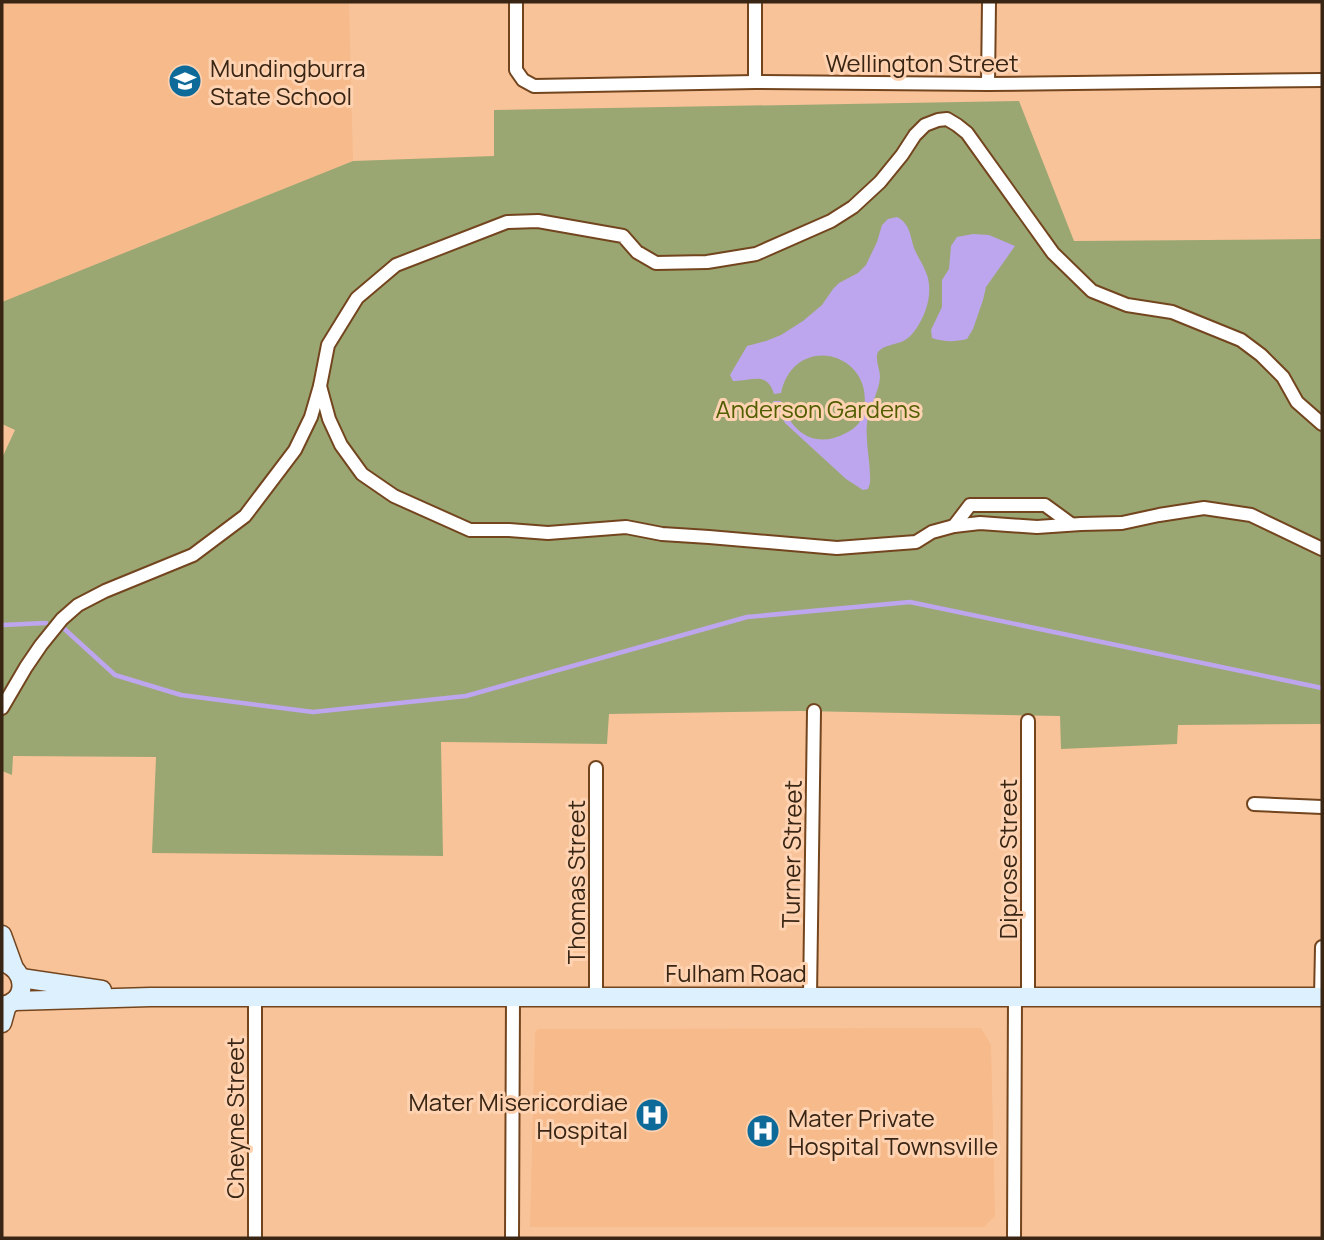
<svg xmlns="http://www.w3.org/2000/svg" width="1324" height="1240" viewBox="0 0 1324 1240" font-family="Manrope,sans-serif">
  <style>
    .built { fill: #f6ba8b }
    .green { fill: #9ba773 }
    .water { fill: #bda6ed }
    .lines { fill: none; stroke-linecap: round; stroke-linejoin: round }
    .stream { stroke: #bda6ed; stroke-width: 4.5 }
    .street-casing { stroke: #73451e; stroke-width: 16 }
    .secondary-casing { stroke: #73451e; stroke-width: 21 }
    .street { stroke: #fff; stroke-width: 12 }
    .secondary { stroke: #dcf0fe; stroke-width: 18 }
    .labels { text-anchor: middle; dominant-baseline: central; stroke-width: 6; stroke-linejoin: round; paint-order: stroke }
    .street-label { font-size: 24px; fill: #392514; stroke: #ffd3b1 }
    .poi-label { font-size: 24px; fill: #392514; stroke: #ffd3b1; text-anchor: start }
    .park-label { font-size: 24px; fill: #515e02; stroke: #ffd3b1 }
  </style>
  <rect width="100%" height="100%" fill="#f9c399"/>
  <g class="built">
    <polygon points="2,2 349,2 353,161 2,302"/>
    <polygon points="981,1028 991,1045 995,1216 984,1227 530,1227 535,1032 538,1029"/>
  </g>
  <polygon class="green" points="1019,101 1074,241 1322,239 1322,724 1178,725 1177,744 1061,749 1060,716 801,711 609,714 607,744 441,742 443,856 152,853 156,757 13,756 12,775 2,771 2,458 15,430 2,424 2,302 353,161 494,156 494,110"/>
  <g class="water">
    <path d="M 897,217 C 910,224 910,235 914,248 C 918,258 925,267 928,278 C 932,296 926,314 916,329 C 913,333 909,338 905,340 C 897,345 879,345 877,355 C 876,362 880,370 880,377 C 879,394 868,407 867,423 C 865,443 871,463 870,483 L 868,489 L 863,490 L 846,479 L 785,423 L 773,401 L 781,401 C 791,432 814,450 846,433 C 857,428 862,421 864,409 C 874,351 794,332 781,393 L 774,394 C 767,370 751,382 733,381 L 730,375 L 747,346 L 766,341 L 781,335 L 803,321 L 822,305 L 833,289 L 839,283 L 858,273 L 866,265 L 877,242 L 882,225 L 888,219 Z"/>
    <path d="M 973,234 L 989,235 L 1015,246 L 986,287 L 983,300 L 973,329 L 967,339 C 954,342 945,342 932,338 L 931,330 L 942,307 L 942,280 L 949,269 L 951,246 L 957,237 Z"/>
  </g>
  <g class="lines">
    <g class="stream">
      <polyline points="59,624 115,675 181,695 313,712 466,696 747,617 910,602 1322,688"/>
      <polyline points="2,625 46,623"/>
    </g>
    <defs>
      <g id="street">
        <polyline points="516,2 516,70 523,80 534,86 755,82 988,84 1322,80"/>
        <polyline points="755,2 755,82"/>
        <polyline points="988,84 989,2"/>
        <polyline points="1322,424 1297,402 1283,377 1261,355 1241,340 1172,312 1127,305 1092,291 1053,253 967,133 957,125 947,119 938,120 925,125 915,135 902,155 880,182 853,207 831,221 756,254 707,262 656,263 637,252 623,236 538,221 507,222 396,265 357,298 328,345 320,386 329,419 341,445 362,474 394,496 470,530 509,530 548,533 626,527 662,534 709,537 837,548 916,542 932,532 954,526 980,523 1037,527 1081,524 1122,523 1159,515 1204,508 1251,515 1322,549"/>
        <polyline points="954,526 970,505 1045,505 1071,524"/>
        <polyline points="2,708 26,667 41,645 62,619 78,605 105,591 193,555 245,516 295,450 311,417 320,386"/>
        <polyline points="1028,721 1028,997"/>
        <polyline points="1254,804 1322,807"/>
        <polyline points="596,997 596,768"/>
        <polyline points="810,997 814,711"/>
        <polyline points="1321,997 1322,947"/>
        <polyline points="255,1238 255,997"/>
        <polyline points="512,1238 513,998"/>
        <polyline points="1014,1238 1015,997"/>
      </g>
      <g id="secondary">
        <polyline points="2,935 14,968"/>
        <path d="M 2,962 C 27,969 29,1001 2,1006"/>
        <polyline points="21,978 102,990"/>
        <polyline points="14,1001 150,997 1322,997"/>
        <polyline points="2,1023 7,1005"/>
      </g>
    </defs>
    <use href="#street" class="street-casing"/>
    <use href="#secondary" class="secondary-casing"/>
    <use href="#street" class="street"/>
    <use href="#secondary" class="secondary"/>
  </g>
  <defs>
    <symbol id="school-disc" viewBox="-11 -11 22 22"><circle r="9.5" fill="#0d6a99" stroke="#ffd3b1"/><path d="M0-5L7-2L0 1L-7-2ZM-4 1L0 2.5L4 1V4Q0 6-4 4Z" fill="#fff"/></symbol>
    <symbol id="hospital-disc" viewBox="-11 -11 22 22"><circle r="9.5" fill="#0d6a99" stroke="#ffd3b1"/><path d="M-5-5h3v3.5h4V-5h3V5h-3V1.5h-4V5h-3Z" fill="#fff"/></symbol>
  </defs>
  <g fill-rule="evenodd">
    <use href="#school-disc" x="166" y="62" width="38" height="38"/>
    <use href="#hospital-disc" x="633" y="1096" width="38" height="38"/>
    <use href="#hospital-disc" x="744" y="1112" width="38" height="38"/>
  </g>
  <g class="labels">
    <g class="street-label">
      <text x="922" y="62">Wellington Street</text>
      <text transform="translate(791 854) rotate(-89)">Turner Street</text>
      <text transform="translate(1007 859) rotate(-90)">Diprose Street</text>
      <text transform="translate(575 882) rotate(-90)">Thomas Street</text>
      <text x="736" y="972">Fulham Road</text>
      <text transform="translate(234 1118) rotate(-90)">Cheyne Street</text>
    </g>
    <g class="poi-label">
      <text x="210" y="67">Mundingburra<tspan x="210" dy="28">State School</tspan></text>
      <text x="628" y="1101" text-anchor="end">Mater Misericordiae<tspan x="628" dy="28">Hospital</tspan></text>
      <text x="788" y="1117">Mater Private<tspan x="788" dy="28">Hospital Townsville</tspan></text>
    </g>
    <g class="park-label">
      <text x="818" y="408">Anderson Gardens</text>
    </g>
  </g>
  <rect width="1324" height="1240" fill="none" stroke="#392514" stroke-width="7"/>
</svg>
